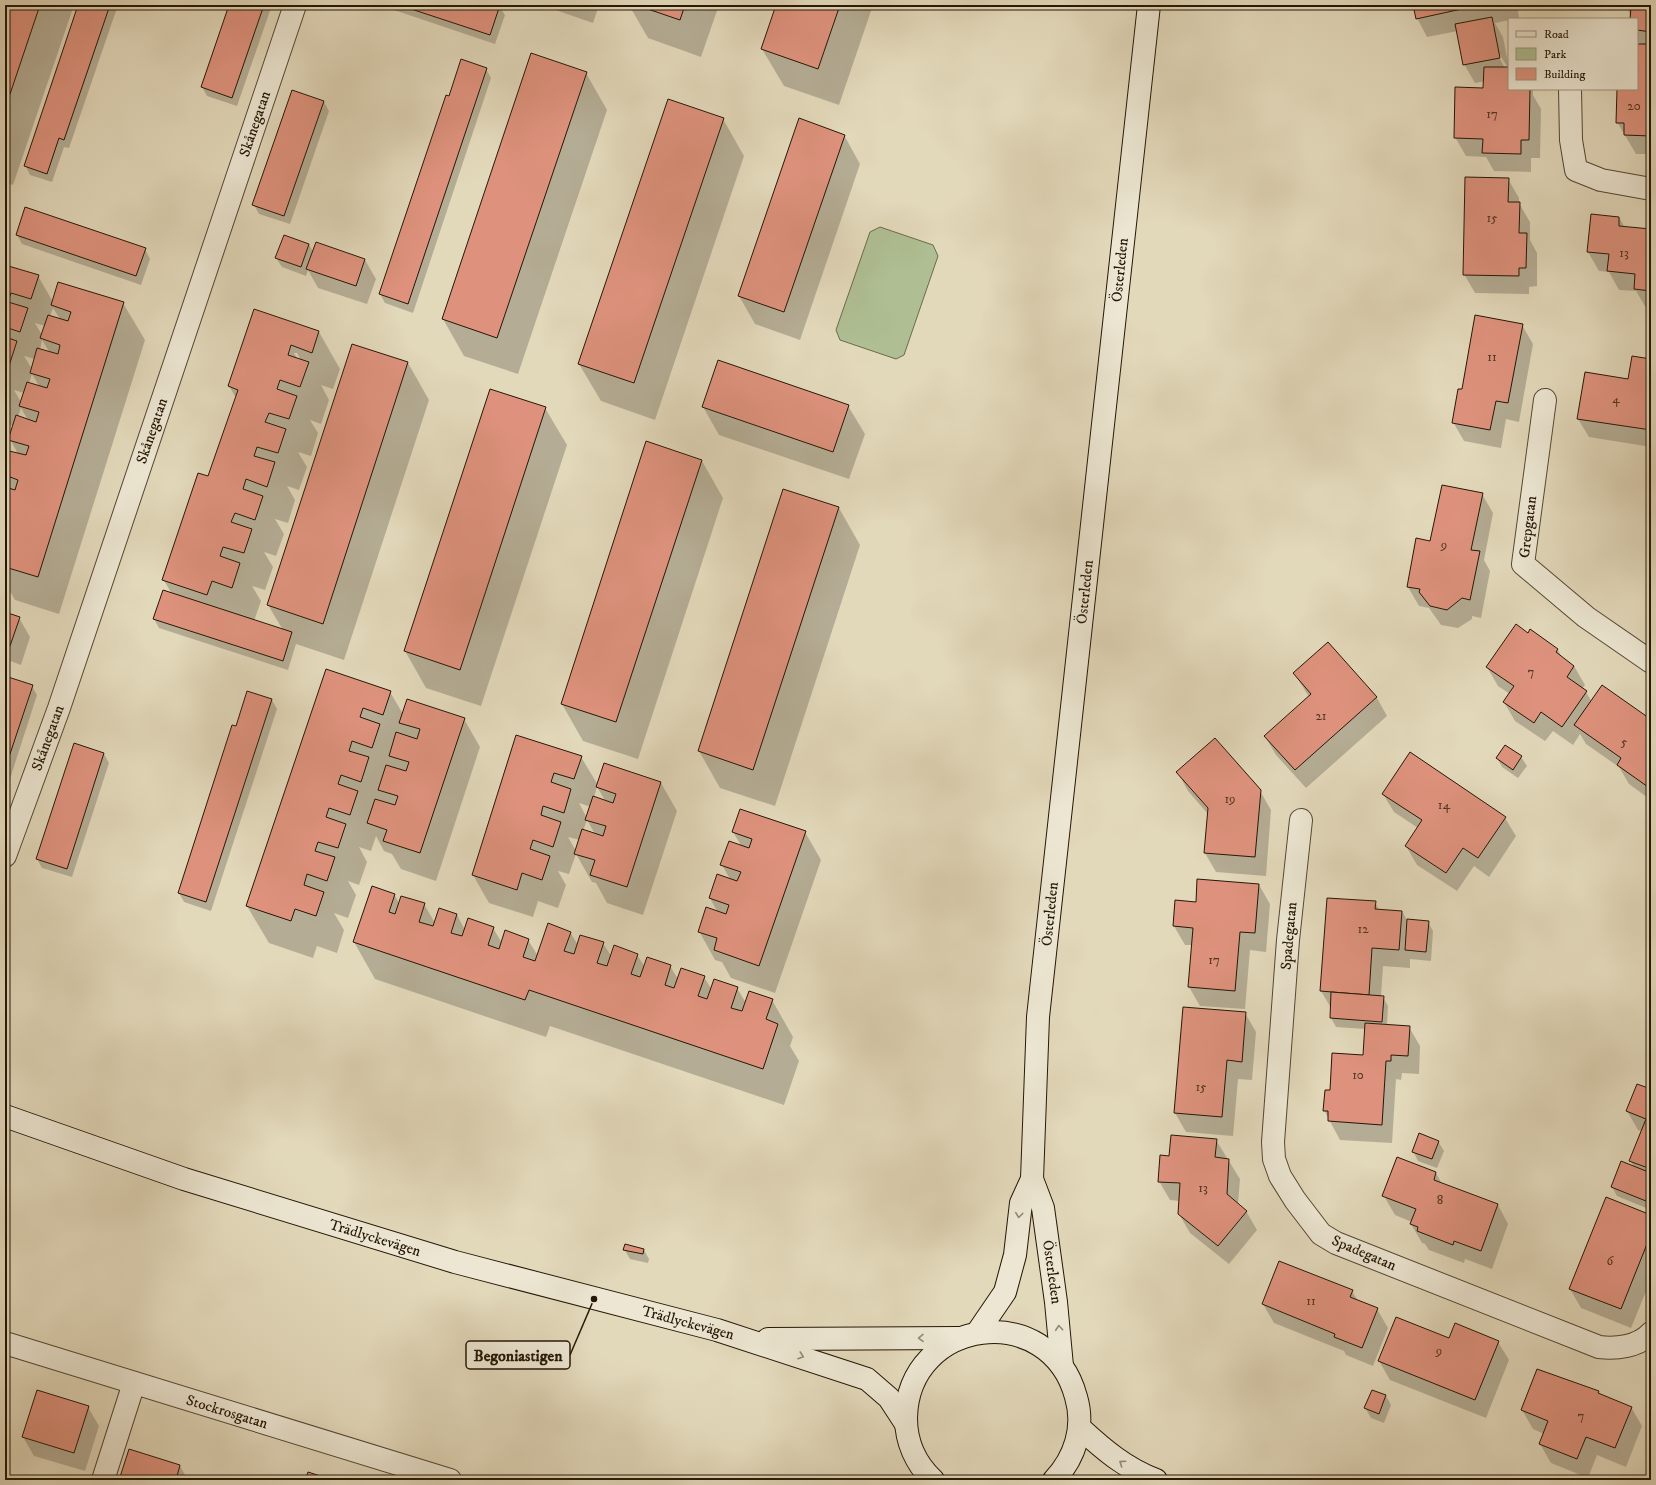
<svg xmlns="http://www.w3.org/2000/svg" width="1656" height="1485" viewBox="0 0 1656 1485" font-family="'IM FELL DW Pica',serif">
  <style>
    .green { fill: #afbf93; stroke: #6a6b4c }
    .shadow { fill: #0003; fill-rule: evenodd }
    .building { fill: #de927d; stroke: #251705 }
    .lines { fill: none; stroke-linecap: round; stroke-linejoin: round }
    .street-casing { stroke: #544732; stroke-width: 24 }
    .secondary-casing { stroke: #251705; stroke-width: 24 }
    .street { stroke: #ece6d2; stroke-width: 22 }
    .secondary { stroke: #ece6d2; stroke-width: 22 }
    .oneway { stroke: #928976 }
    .labels { text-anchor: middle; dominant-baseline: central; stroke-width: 3; stroke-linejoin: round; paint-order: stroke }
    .number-label { font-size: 13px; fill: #533623 }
    .street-label { font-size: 15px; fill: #251705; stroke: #ece6d2 }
    .leader { fill: none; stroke: #251705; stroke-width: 1.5 }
    .callout-dot { fill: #251705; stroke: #ece6d2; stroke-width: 1.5 }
    .callout { fill: #ece6d2; stroke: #251705; stroke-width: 1.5 }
    .callout-label { font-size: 16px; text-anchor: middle; font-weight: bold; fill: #251705 }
  </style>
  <rect width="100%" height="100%" fill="#e2d8ba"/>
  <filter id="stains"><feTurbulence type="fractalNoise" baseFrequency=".005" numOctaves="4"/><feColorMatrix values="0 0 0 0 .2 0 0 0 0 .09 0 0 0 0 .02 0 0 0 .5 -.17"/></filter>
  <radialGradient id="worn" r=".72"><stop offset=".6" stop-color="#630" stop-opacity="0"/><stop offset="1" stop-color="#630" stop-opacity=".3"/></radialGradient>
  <polygon class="green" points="880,227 933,245 938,256 904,355 896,359 840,340 836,330 870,232"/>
  <g class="shadow">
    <polygon points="5,5 74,5 13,185 5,182"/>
    <polygon points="79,5 118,5 69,148 64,147 52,182 30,175 25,165"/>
    <polygon points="230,5 272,5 237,106 207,96 202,87"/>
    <polygon points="379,5 497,5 499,6 505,15 495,44"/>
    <polygon points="541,5 599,5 593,23"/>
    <polygon points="629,5 719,5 701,57 648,38"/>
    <polygon points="777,5 873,5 839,105 784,86 762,49"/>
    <path d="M 1414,5 L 1517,5 L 1519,18 L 1495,23 L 1503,37 L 1509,68 L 1509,89 L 1533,89 L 1533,95 L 1541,109 L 1540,158 L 1531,158 L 1531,172 L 1494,171 L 1486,157 L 1466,156 L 1455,137 L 1484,89 L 1485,81 L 1475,83 L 1464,64 L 1458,31 L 1427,37 L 1417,18 ZM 1499,53 L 1508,68 L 1505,68 L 1497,54 Z"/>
    <polygon points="1627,5 1651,5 1651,154 1636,154 1617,122 1618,89 1637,89 1637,45 1640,45 1637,40 1637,19 1631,19"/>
    <polygon points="486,69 491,78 413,313 385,303 380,294 450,97"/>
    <polygon points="586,73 607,110 518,374 464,356 443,319"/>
    <polygon points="324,102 329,111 290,224 259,214 254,205"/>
    <polygon points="723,119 744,156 655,420 601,401 579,364"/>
    <polygon points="844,135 860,164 800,340 755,324 739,296"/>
    <polygon points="1508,179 1519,198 1519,203 1530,222 1530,240 1537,253 1537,286 1529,287 1529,294 1475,293 1464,274"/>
    <polygon points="26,208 145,249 150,259 141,285 22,244 17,235"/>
    <polygon points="1619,217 1625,228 1651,230 1651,309 1646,308 1636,291 1619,290 1609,272 1599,271 1588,252"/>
    <polygon points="309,244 313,252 365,260 376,279 367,304 318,288 308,270 306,276 282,267 276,258"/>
    <path d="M 5,266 L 38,276 L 53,302 L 123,303 L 145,340 L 59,614 L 15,600 L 5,583 L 5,488 L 8,489 L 5,483 L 5,454 L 18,454 L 10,439 L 14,426 L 5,424 ZM 53,308 L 60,319 L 50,316 ZM 35,323 L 45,326 L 42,335 ZM 42,340 L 50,353 L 40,350 ZM 24,356 L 35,359 L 32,369 ZM 32,374 L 39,386 L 29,383 ZM 14,390 L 24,393 L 21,402 ZM 21,408 L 28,420 L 18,417 Z"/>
    <path d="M 254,310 L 319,332 L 340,369 L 333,389 L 321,385 L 329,400 L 321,424 L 310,420 L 318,433 L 311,456 L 298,452 L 307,467 L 299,490 L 287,486 L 295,500 L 288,523 L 275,519 L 284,534 L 276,556 L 264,552 L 273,567 L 265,590 L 252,586 L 261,601 L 254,621 L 283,630 L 268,605 L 408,363 L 429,400 L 344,660 L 296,644 L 288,670 L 159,628 L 154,619 L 172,594 L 163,579 L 209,478 L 236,398 L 229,386 ZM 294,353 L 297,353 L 302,363 L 301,364 Z"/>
    <polygon points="1522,325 1533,344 1519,422 1506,419 1501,448 1464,441 1453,422 1463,391"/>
    <polygon points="1651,360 1651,447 1589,437 1578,419 1629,380"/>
    <polygon points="490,390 545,408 567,445 481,706 426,688 405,651"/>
    <polygon points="848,406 865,434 849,479 719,435 703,407"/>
    <polygon points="647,443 702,461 723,498 638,759 583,741 562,704"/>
    <polygon points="1482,494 1493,513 1484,560 1490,571 1481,618 1472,616 1472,619 1458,628 1441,625 1429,608 1419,606 1408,587 1431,542"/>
    <polygon points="839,508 860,545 775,806 720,788 699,751"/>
    <polygon points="5,613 19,618 30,637 21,665 5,659"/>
    <polygon points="1530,631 1558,650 1562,658 1574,666 1585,685 1582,689 1586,692 1592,702 1650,719 1651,717 1651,800 1629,784 1619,767 1586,744 1580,734 1573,745 1553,731 1545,741 1515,721 1504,702 1510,694 1498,686 1487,667"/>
    <polygon points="1328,643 1377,698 1387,716 1306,788 1276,755 1265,736 1309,697 1294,673"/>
    <polygon points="326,671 390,692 403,714 464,719 480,747 436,881 401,869 392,854 384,851 376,836 371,851 359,847 367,862 359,885 348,881 356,895 348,918 334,913 344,930 337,953 317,946 313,958 269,943 247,906"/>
    <polygon points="5,677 32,686 37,695 8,785 5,784"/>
    <polygon points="272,700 277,709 211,911 184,902 179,893 236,727"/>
    <path d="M 517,736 L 581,757 L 598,785 L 661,783 L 677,811 L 643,915 L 607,903 L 596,883 L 592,882 L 576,854 L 569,874 L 558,871 L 566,885 L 558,908 L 538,901 L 533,917 L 489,903 L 473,875 ZM 597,787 L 603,797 L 605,801 L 594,797 ZM 579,803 L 591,807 L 587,818 ZM 587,820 L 595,834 L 583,831 ZM 568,837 L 580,840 L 576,851 Z"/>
    <polygon points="75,744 104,754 109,763 72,877 42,868 37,859"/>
    <polygon points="1505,746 1521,757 1527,766 1518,778 1502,767 1497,758"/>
    <polygon points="1178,773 1260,791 1271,810 1266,876 1216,872 1205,853 1208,814 1188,791"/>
    <polygon points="1383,794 1505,818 1516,836 1489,877 1474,866 1457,891 1417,865 1406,846 1418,828 1394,812"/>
    <polygon points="733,832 805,832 821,860 775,993 731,978 722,962 715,960 699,931 718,913 710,898 730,879 722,865 742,847"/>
    <polygon points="1259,885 1270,904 1266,952 1250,950 1245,1009 1200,1006 1189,987 1193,945 1185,945 1174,926 1196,903"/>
    <polygon points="372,887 394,894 399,903 424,904 435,923 457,915 465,930 493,928 502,943 528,940 538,956 570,932 578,945 603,943 611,956 637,955 645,967 670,966 678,979 704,977 712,990 737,988 746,1003 772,1000 793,1037 790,1046 799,1061 784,1105 550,1026 546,1037 375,979 354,942"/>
    <polygon points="1375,902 1379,910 1402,911 1407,920 1428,922 1433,931 1431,961 1410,959 1410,968 1383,966 1381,996 1383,997 1388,1006 1387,1026 1409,1027 1420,1046 1419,1074 1402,1073 1401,1080 1396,1079 1392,1143 1340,1140 1324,1110 1331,1091 1364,1056 1366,1029 1336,1027 1331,1018 1331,1008 1321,991"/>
    <polygon points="1245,1013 1256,1032 1252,1080 1238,1079 1233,1136 1186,1132 1175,1113"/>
    <polygon points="1651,1090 1651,1210 1617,1196 1612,1187 1635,1168 1630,1161 1642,1131 1638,1130 1627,1111"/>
    <polygon points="1216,1140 1240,1179 1238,1204 1246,1211 1257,1230 1229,1264 1190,1233 1179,1214 1180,1201 1170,1200 1159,1181 1170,1157"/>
    <polygon points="1438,1141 1444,1151 1437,1168 1418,1161 1413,1151"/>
    <polygon points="1436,1173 1442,1184 1498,1205 1508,1224 1492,1269 1465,1259 1464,1263 1429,1250 1425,1244 1422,1243 1411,1224 1412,1222 1395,1215 1384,1196"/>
    <polygon points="1651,1216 1651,1279 1631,1328 1581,1308 1570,1289"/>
    <polygon points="624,1249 644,1250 649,1259 648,1263 630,1259"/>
    <polygon points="1352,1291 1358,1301 1377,1309 1388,1328 1373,1366 1346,1355 1344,1351 1274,1323 1263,1304"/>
    <polygon points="1450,1340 1498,1342 1509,1360 1486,1418 1390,1380 1379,1361"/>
    <polygon points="1599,1392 1601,1395 1631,1407 1642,1426 1626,1467 1597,1455 1588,1478 1551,1463 1540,1444 1544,1434 1533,1429 1522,1410"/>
    <polygon points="1386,1396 1391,1405 1384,1423 1371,1418 1365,1408"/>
    <polygon points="88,1407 99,1426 85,1471 34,1456 23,1437"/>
    <polygon points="129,1450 180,1466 188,1480 120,1480"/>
    <polygon points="1573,1477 1579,1480 1572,1480"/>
  </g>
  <g class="building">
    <polygon points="5,5 40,5 5,109"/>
    <polygon points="78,5 110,5 64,140 59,138 47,174 24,166"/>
    <polygon points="229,5 264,5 232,98 201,87"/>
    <polygon points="399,5 500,5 490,35"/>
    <polygon points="636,5 685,5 680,20"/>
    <polygon points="776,5 840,5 818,69 761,49"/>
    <polygon points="1413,5 1480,5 1416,19"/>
    <polygon points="1626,5 1651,5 1651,32 1637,30 1637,19 1630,19 1631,8 1626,8"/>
    <polygon points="1492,17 1500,58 1463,65 1455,24"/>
    <polygon points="1637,44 1651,44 1651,136 1624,135 1624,123 1616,123 1617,89 1637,89"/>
    <polygon points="531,53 587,72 497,338 442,319"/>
    <polygon points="461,59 487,68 408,304 379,294 446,95 449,96"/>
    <polygon points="1484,67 1509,67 1509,89 1530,89 1529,140 1521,140 1521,154 1482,153 1483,139 1454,138 1455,87 1483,88"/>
    <polygon points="292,90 324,101 284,216 252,205"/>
    <polygon points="668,99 724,118 634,383 578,364"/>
    <polygon points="799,118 845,135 784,312 738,296"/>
    <polygon points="1465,177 1509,178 1508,202 1520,202 1519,233 1527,233 1526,268 1519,268 1519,276 1463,275"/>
    <polygon points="25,207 146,248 136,276 16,235"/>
    <polygon points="1591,214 1619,217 1619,226 1651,229 1651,291 1634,289 1635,274 1607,271 1609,254 1587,252"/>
    <polygon points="284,235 309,244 301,267 275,258"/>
    <polygon points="316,242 365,259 356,286 306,269"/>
    <polygon points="5,265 39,275 31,299 11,293 8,302 28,308 20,332 5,327"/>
    <polygon points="58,282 124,302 38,577 5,567 5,521 7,514 5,514 5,487 15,490 18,480 5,475 5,450 26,455 29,446 8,440 16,415 36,422 39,412 19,406 27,382 47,388 50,379 30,373 37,348 58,354 60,345 40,338 48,315 68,321 71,312 51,305"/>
    <polygon points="254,309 319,331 312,353 291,345 288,355 309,362 300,387 280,380 277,389 297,396 289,419 269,413 265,422 286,429 278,453 257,447 254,456 275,462 267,487 246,479 243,489 263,496 255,520 235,513 231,522 252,529 244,553 223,547 220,556 240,563 232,588 212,581 207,595 162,580 198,473 208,476 238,390 228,386"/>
    <polygon points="1475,315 1523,324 1508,403 1496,401 1490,430 1452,423 1458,389 1462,389"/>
    <polygon points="5,337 17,341 9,366 5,364"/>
    <polygon points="352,344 408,362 323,624 267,605"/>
    <polygon points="1632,356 1651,359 1651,430 1577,419 1585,372 1628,379"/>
    <polygon points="718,360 849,405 833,452 702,407"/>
    <polygon points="490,389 546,407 460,670 404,651"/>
    <polygon points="646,441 702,460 616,722 561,704"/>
    <polygon points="1442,485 1483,493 1471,550 1480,551 1470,600 1462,598 1447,610 1430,606 1419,592 1420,589 1407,587 1416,538 1430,541"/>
    <polygon points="783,489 839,507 753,770 698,751"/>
    <polygon points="163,590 292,632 283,661 153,619"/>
    <polygon points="5,612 20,617 10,646 5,644"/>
    <polygon points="1516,624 1528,633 1530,629 1558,649 1556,652 1574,666 1567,677 1587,691 1562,727 1541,712 1534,723 1503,702 1514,686 1486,667"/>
    <polygon points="1328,642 1377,697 1295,770 1264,736 1311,694 1293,673"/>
    <polygon points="326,669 391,691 383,715 363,708 360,717 380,724 372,748 352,741 349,751 369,757 361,782 341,775 338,784 358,791 350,815 329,808 326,817 346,824 338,848 318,842 315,851 335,857 327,881 307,874 304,885 324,892 316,916 295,909 291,921 246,906"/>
    <polygon points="5,676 33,685 5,769"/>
    <polygon points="1602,685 1649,718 1651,716 1651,789 1617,765 1621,758 1574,725"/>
    <polygon points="247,691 272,699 206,902 178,893 232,725 236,726"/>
    <polygon points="407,699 465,718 420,853 383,841 387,830 367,823 375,799 395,805 398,796 378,790 386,765 406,771 409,762 389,756 396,732 417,739 420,729 399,723"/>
    <polygon points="516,735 582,756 574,779 554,773 551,782 571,789 564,813 543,806 541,815 561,822 553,847 533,840 530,849 550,856 542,880 522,873 517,890 472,875"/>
    <polygon points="1215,738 1261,790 1255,857 1204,853 1208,808 1176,772"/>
    <polygon points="74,743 104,753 67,869 36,859"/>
    <polygon points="1505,745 1522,756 1513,770 1496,758"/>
    <polygon points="1410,752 1506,817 1478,858 1463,848 1446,873 1405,846 1422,820 1382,794"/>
    <polygon points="604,763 661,782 627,887 590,875 595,860 574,854 582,829 603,836 606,826 585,820 593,796 613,803 616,794 596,787"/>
    <polygon points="740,809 806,831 759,966 714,950 717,938 698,932 706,907 726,914 729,905 709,898 717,874 737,881 741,872 720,865 729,841 749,848 752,839 732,832"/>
    <polygon points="1197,879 1259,884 1255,933 1240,932 1235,991 1188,987 1193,928 1173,926 1175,900 1196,902"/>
    <polygon points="372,886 395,894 389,912 395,914 401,896 425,903 419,922 433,926 439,908 457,914 451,933 462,936 468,918 494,927 488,945 499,949 505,930 529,939 523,957 535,961 548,923 571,932 564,951 574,954 580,935 604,942 597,963 607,966 614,945 638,954 631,974 640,977 647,957 671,965 665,985 674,988 681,968 705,976 698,996 707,999 714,979 738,987 731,1008 742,1011 749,991 773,999 766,1019 778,1024 763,1069 529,990 525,1000 353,942"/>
    <polygon points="1327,898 1376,901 1375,909 1402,911 1399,950 1372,948 1369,995 1320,991"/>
    <polygon points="1407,919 1429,921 1426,952 1405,950"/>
    <polygon points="1331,992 1384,996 1382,1022 1330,1018"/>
    <polygon points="1183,1007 1246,1012 1242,1062 1227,1060 1222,1117 1174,1113"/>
    <polygon points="1365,1023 1410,1026 1408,1056 1391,1055 1391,1061 1386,1061 1382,1125 1328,1121 1328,1111 1323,1111 1325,1090 1330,1090 1332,1053 1363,1055"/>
    <polygon points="1637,1084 1651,1089 1651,1169 1629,1161 1646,1119 1626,1111"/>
    <polygon points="1419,1133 1439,1141 1432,1159 1412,1152"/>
    <polygon points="1171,1135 1217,1139 1215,1157 1229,1159 1227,1194 1247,1211 1218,1246 1178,1214 1180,1183 1158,1182 1160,1155 1169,1156"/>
    <polygon points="1397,1157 1436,1172 1434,1180 1498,1204 1481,1251 1454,1241 1453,1245 1417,1231 1418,1227 1410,1224 1416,1209 1382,1196"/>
    <polygon points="1621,1161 1651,1173 1651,1203 1611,1187"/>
    <polygon points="1606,1197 1651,1215 1651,1234 1621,1309 1569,1289"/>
    <polygon points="625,1244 644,1249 643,1254 623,1250"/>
    <polygon points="1279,1261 1353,1290 1350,1297 1378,1308 1362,1348 1334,1337 1335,1334 1262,1304"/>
    <polygon points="1396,1317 1449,1338 1455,1323 1499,1341 1475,1400 1378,1361"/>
    <polygon points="1537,1369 1599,1391 1598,1393 1632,1407 1615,1448 1586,1437 1577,1459 1539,1444 1548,1421 1521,1410"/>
    <polygon points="37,1390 89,1406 74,1453 22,1437"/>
    <polygon points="1372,1390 1386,1395 1379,1414 1364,1408"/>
    <polygon points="129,1449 180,1465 176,1480 119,1480"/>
    <polygon points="308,1472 333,1480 305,1480"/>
  </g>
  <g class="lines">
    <defs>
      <g id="street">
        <polyline points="1570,89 1571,140 1576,170 1601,180 1651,189"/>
        <polyline points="1545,400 1523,564 1586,617 1651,662"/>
        <path d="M 1301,820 L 1288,940 L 1273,1142 L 1274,1159 L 1280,1176 L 1295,1200 L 1321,1234 L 1336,1243 L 1599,1347 C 1616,1349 1638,1347 1651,1333"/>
        <polyline points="5,856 59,708 295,5"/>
        <polyline points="5,1343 450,1480"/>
        <polyline points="103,1480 134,1383"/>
      </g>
      <g id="secondary">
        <polyline points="5,1116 184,1179 455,1262 717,1330 867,1379 889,1398 906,1424"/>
        <polyline points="977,1333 1005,1292 1015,1255 1021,1203 1032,1179"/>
        <polyline points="768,1339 960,1338"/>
        <polyline points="1062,1366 1056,1302 1043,1208 1032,1179 1038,1017 1149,5"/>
        <path d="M 1079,1427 C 1104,1450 1125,1468 1156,1480"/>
        <path d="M 933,1480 C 916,1464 906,1442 906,1418 C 908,1317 1050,1299 1076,1397 C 1085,1427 1075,1458 1054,1480"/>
      </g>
    </defs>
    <use href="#street" class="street-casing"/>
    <use href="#secondary" class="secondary-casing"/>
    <use href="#street" class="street"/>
    <use href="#secondary" class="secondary"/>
  </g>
  <defs><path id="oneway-chevron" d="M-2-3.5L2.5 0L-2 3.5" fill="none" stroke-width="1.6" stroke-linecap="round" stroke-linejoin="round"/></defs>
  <g class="oneway">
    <use href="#oneway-chevron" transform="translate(1019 1215) rotate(97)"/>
    <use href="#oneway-chevron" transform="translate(1059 1328) rotate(-95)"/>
    <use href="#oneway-chevron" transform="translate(921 1338) rotate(179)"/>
    <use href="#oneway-chevron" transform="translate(801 1356) rotate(19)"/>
    <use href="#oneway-chevron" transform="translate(1122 1463) rotate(-146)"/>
  </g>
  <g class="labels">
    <g class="number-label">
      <text x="1634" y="106">20</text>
      <text x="1492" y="114">17</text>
      <text x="1492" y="218">15</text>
      <text x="1624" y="253">13</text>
      <text x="1492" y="357">11</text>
      <text x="1616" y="399">4</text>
      <text x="1444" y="545">9</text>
      <text x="1531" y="672">7</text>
      <text x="1321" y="716">21</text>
      <text x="1624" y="742">5</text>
      <text x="1230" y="799">19</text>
      <text x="1444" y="805">14</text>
      <text x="1363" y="929">12</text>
      <text x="1214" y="960">17</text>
      <text x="1358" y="1075">10</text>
      <text x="1201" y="1087">15</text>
      <text x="1203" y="1188">13</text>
      <text x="1440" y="1200">8</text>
      <text x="1610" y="1261">6</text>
      <text x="1311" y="1301">11</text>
      <text x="1439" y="1351">9</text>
      <text x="1581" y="1416">7</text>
    </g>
    <g class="street-label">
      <text transform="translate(255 124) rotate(-71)">Skånegatan</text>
      <text transform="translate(1120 270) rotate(-84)">Österleden</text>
      <text transform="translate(152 431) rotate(-71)">Skånegatan</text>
      <text transform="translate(1528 527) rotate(-83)">Grepgatan</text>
      <text transform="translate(1085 592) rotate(-84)">Österleden</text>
      <text transform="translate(48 738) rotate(-70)">Skånegatan</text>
      <text transform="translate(1050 914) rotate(-84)">Österleden</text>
      <text transform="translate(1289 936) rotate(-85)">Spadegatan</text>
      <text transform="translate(375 1238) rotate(17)">Trädlyckevägen</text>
      <text transform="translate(1364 1253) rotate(23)">Spadegatan</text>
      <text transform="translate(1052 1272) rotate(82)">Österleden</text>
      <text transform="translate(688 1323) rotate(15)">Trädlyckevägen</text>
      <text transform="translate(227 1412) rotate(17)">Stockrosgatan</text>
    </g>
  </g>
  <path class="leader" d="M594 1299L570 1355"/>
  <circle class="callout-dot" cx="594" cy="1299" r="4"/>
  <rect class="callout" x="466" y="1341" width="104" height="28" rx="4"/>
  <g class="callout-label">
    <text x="518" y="1361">Begoniastigen</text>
  </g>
  <rect width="1656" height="1485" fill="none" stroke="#e2d8ba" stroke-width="20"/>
  <rect x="6" y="6" width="1644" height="1473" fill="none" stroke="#251705" stroke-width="2"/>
  <rect x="10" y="10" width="1636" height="1465" fill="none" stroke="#251705"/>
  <rect x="1508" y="18" width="130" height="72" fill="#ece6d2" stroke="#9c9380"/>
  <rect x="1516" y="31" width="20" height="6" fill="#ece6d2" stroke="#9c9380"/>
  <text x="1544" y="38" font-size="12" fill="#251705">Road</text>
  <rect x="1516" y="48" width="20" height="12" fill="#afbf93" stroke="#9c9380"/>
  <text x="1544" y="58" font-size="12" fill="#251705">Park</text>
  <rect x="1516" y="68" width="20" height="12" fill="#de927d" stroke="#9c9380"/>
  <text x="1544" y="78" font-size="12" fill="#251705">Building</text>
  <rect width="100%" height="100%" filter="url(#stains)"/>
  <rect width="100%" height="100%" fill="url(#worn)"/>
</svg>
